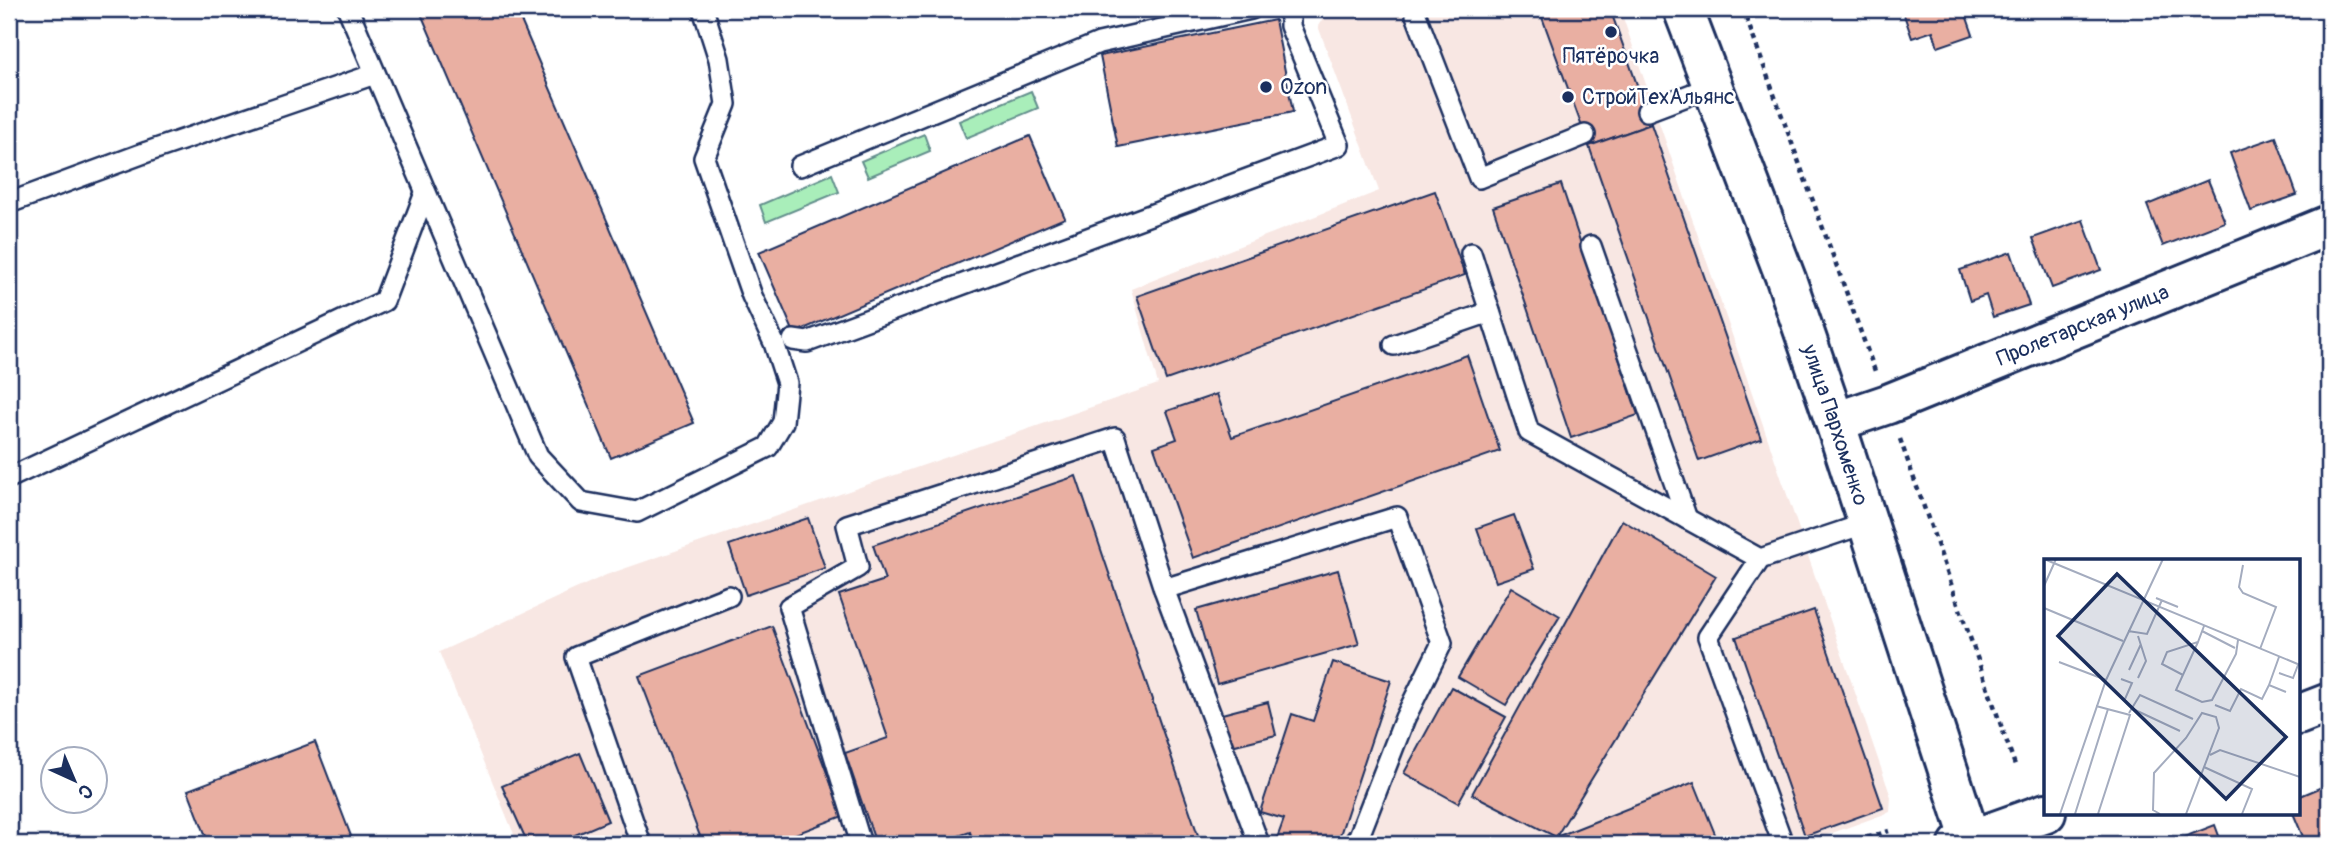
<svg xmlns="http://www.w3.org/2000/svg" width="2338" height="853" viewBox="0 0 2338 853" font-family="Pangolin,sans-serif">
  <style>
    .built { fill: #f8e7e3 }
    .green { fill: #a9eeba; stroke: #628e8c; stroke-width: 2 }
    .building { fill: #e9afa2; stroke: #1b2f5e; stroke-width: 2 }
    .lines { fill: none; stroke-linecap: round; stroke-linejoin: round }
    .lane-casing { stroke: #1b2f5e; stroke-width: 24 }
    .street-casing { stroke: #1b2f5e; stroke-width: 44 }
    .secondary-casing { stroke: #1b2f5e; stroke-width: 44 }
    .path { stroke: #1b2f5e; stroke-width: 4.5; stroke-dasharray: 5 5; stroke-linecap: butt }
    .lane { stroke: #fff; stroke-width: 19 }
    .street { stroke: #fff; stroke-width: 38 }
    .secondary { stroke: #fff; stroke-width: 38 }
    .poi-dot { fill: #1b2f5e; stroke: #fff; stroke-width: 2.5 }
    .labels { text-anchor: middle; dominant-baseline: central; stroke-width: 5; stroke-linejoin: round; paint-order: stroke }
    .poi-label { font-size: 21px; fill: #1b2f5e; stroke: #fff; text-anchor: start }
    .street-label { font-size: 21px; fill: #1b2f5e; stroke: #fff }
    .inset-road { fill: none; stroke: #a4acbf; stroke-width: 2 }
    .view { fill: #1b2f5e; fill-opacity: 0.15; stroke: #1b2f5e; stroke-width: 3.5 }
    .inset-edge { fill: none; stroke: #1b2f5e; stroke-width: 3.5 }
  </style>
  <rect width="100%" height="100%" fill="#fff"/>
  <filter id="ink" filterUnits="userSpaceOnUse"><feTurbulence type="fractalNoise" baseFrequency=".0143" numOctaves="2"/><feDisplacementMap in="SourceGraphic" scale="14" xChannelSelector="R" yChannelSelector="G"/><feConvolveMatrix kernelMatrix="1 2 1 2 8 2 1 2 1" color-interpolation-filters="sRGB"/></filter>
  <g filter="url(#ink)">
    <polygon class="built" points="1329,9 1620,9 1891,797 1890,812 1802,844 518,844 439,652 606,575 1158,384 1131,289 1379,191 1318,26"/>
    <g class="green">
      <polygon points="1031,91 1038,108 966,138 959,121"/>
      <polygon points="924,134 930,151 868,177 861,161"/>
      <polygon points="832,174 839,192 766,222 760,205"/>
    </g>
    <g class="building">
      <polygon points="419,9 516,9 694,423 611,458"/>
      <polygon points="1539,9 1610,9 1651,124 1589,146"/>
      <polygon points="1902,9 1964,9 1973,35 1938,47 1933,31 1912,38"/>
      <polygon points="1275,20 1293,112 1118,147 1100,56"/>
      <polygon points="1651,124 1761,439 1699,461 1589,146"/>
      <polygon points="1030,136 1065,218 794,333 759,252"/>
      <polygon points="2276,137 2297,195 2251,211 2230,153"/>
      <polygon points="2208,180 2225,222 2163,246 2147,205"/>
      <polygon points="1561,184 1638,415 1571,438 1493,207"/>
      <polygon points="1435,191 1465,275 1166,380 1137,296"/>
      <polygon points="2083,220 2101,270 2052,288 2033,238"/>
      <polygon points="2011,252 2029,305 1993,317 1986,295 1970,301 1960,270"/>
      <polygon points="1467,355 1500,451 1193,558 1154,447 1177,439 1167,411 1217,394 1232,437"/>
      <polygon points="1076,476 1201,844 974,844 970,832 935,844 876,844 845,753 888,738 839,595 885,580 873,545"/>
      <polygon points="1514,515 1534,569 1496,582 1477,528"/>
      <polygon points="808,518 825,568 746,595 729,545"/>
      <polygon points="1622,520 1716,576 1556,837 1472,794"/>
      <polygon points="1338,570 1359,644 1217,684 1196,610"/>
      <polygon points="1511,587 1560,616 1506,705 1458,677"/>
      <polygon points="1814,610 1883,808 1805,836 1736,637"/>
      <polygon points="772,626 843,816 769,844 703,844 639,676"/>
      <polygon points="1333,662 1391,681 1337,844 1275,844 1284,819 1260,812 1292,714 1313,721"/>
      <polygon points="1451,687 1506,717 1458,803 1404,773"/>
      <polygon points="1268,702 1276,735 1227,747 1218,715"/>
      <polygon points="315,742 354,844 209,844 188,790"/>
      <polygon points="580,753 608,821 554,844 528,844 502,786"/>
      <polygon points="1694,782 1719,844 1539,844 1556,837"/>
      <polygon points="2329,784 2329,844 2306,844 2293,813 2298,813 2298,797"/>
      <polygon points="2215,825 2222,844 2166,844"/>
    </g>
    <g class="lines">
      <defs>
        <g id="lane">
          <polyline points="348,9 538,456 581,502 637,512 768,447 783,422 787,383 774,343 752,296 704,158 726,104 719,59 703,9"/>
          <polyline points="1416,15 1479,178 1585,135"/>
          <polyline points="1647,111 1713,86"/>
          <polyline points="800,166 1099,43 1251,9"/>
          <polyline points="9,203 147,152 375,74"/>
          <polyline points="1591,246 1687,519"/>
          <polyline points="1471,253 1529,432 1760,559"/>
          <polyline points="793,340 807,342 1339,145 1290,26 1290,9"/>
          <polyline points="1394,345 1490,312"/>
          <polyline points="9,478 384,301 425,193"/>
          <polyline points="1164,589 1397,517 1442,643 1405,718 1359,836 1353,844"/>
          <polyline points="641,844 576,657 729,596"/>
          <polyline points="861,844 789,607 858,567 847,525 1115,438 1164,589 1259,844"/>
          <polyline points="1783,844 1708,637 1760,559 1867,523"/>
        </g>
        <g id="street">
          <path id="s1" d="M 1835,422 L 1888,404 L 2329,225"/>
        </g>
        <g id="secondary">
          <path id="s2" d="M 1683,9 L 1786,279 L 1835,422 L 1972,844"/>
          <polyline points="2298,715 2329,703"/>
          <polyline points="1959,844 2046,813"/>
        </g>
      </defs>
      <use href="#lane" class="lane-casing"/>
      <use href="#street" class="street-casing"/>
      <use href="#secondary" class="secondary-casing"/>
      <g class="path">
        <polyline points="1743,9 1875,371"/>
        <polyline points="1900,439 2015,765"/>
        <polyline points="1848,844 1889,831"/>
      </g>
      <use href="#lane" class="lane"/>
      <use href="#street" class="street"/>
      <use href="#secondary" class="secondary"/>
    </g>
  </g>
  <g class="poi-dot">
    <circle cx="1611" cy="32" r="7"/>
    <circle cx="1266" cy="87" r="7"/>
    <circle cx="1568" cy="97" r="7"/>
  </g>
  <g class="labels">
    <g class="poi-label">
      <text x="1611" y="56" text-anchor="middle">Пятёрочка</text>
      <text x="1280" y="87">Ozon</text>
      <text x="1582" y="97">СтройТехАльянс</text>
    </g>
    <g class="street-label">
      <text stroke="none"><textPath href="#s1" startOffset="266">Пролетарская улица</textPath></text>
      <text stroke="none"><textPath href="#s2" startOffset="443">улица Пархоменко</textPath></text>
    </g>
  </g>
  <g transform="translate(2044 559)">
    <rect width="256" height="256" fill="#fff"/>
    <path class="inset-road" d="M 0,0 L 256,106M 199,6 L 195,28 L 199,34 L 232,48 L 216,90M 0,27 L 12,0M 112,39 L 134,48M 0,49 L 79,82M 84,72 L 103,75 L 118,41M 158,72 L 191,89M 154,83 L 132,131 L 158,143 L 168,141 L 192,95 L 194,81M 15,103 L 62,121M 85,111 L 97,85M 235,114 L 249,119 L 254,106M 139,116 L 118,105 L 123,93 L 154,83 L 160,67M 94,119 L 102,102 L 94,77M 77,120 L 88,124 L 81,140M 225,126 L 235,98M 171,146 L 186,152 L 197,130 L 218,140 L 225,126 L 242,133M 52,147 L 86,156 L 54,255M 89,150 L 136,172M 85,154 L 96,136 L 149,160M 166,196 L 176,191 L 256,218M 160,208 L 208,230 L 198,255M 16,255 L 62,121 L 119,0M 31,255 L 64,150M 116,255 L 109,251 L 110,214 L 142,179 L 158,154 L 172,158 L 175,169 L 142,255"/>
    <path class="view" d="M 73,15 L 242,178 L 182,240 L 14,77 Z"/>
    <rect width="256" height="256" class="inset-edge"/>
  </g>
  <rect width="2338" height="853" fill="none" stroke="#fff" stroke-width="35"/>
  <rect x="18" y="18" width="2303" height="818" fill="none" stroke="#1b2f5e" stroke-width="2.5" filter="url(#ink)"/>
  <g transform="translate(74 780) rotate(136)"><circle r="33" fill="#ffffff" stroke="#a4acbf" stroke-width="2"/>
  <path d="M0-5L12 26L0 18L-12 26Z" fill="#1b2f5e"/>
  <text y="-10" font-size="19" font-weight="bold" text-anchor="middle" fill="#1b2f5e">С</text>
  </g>
</svg>
